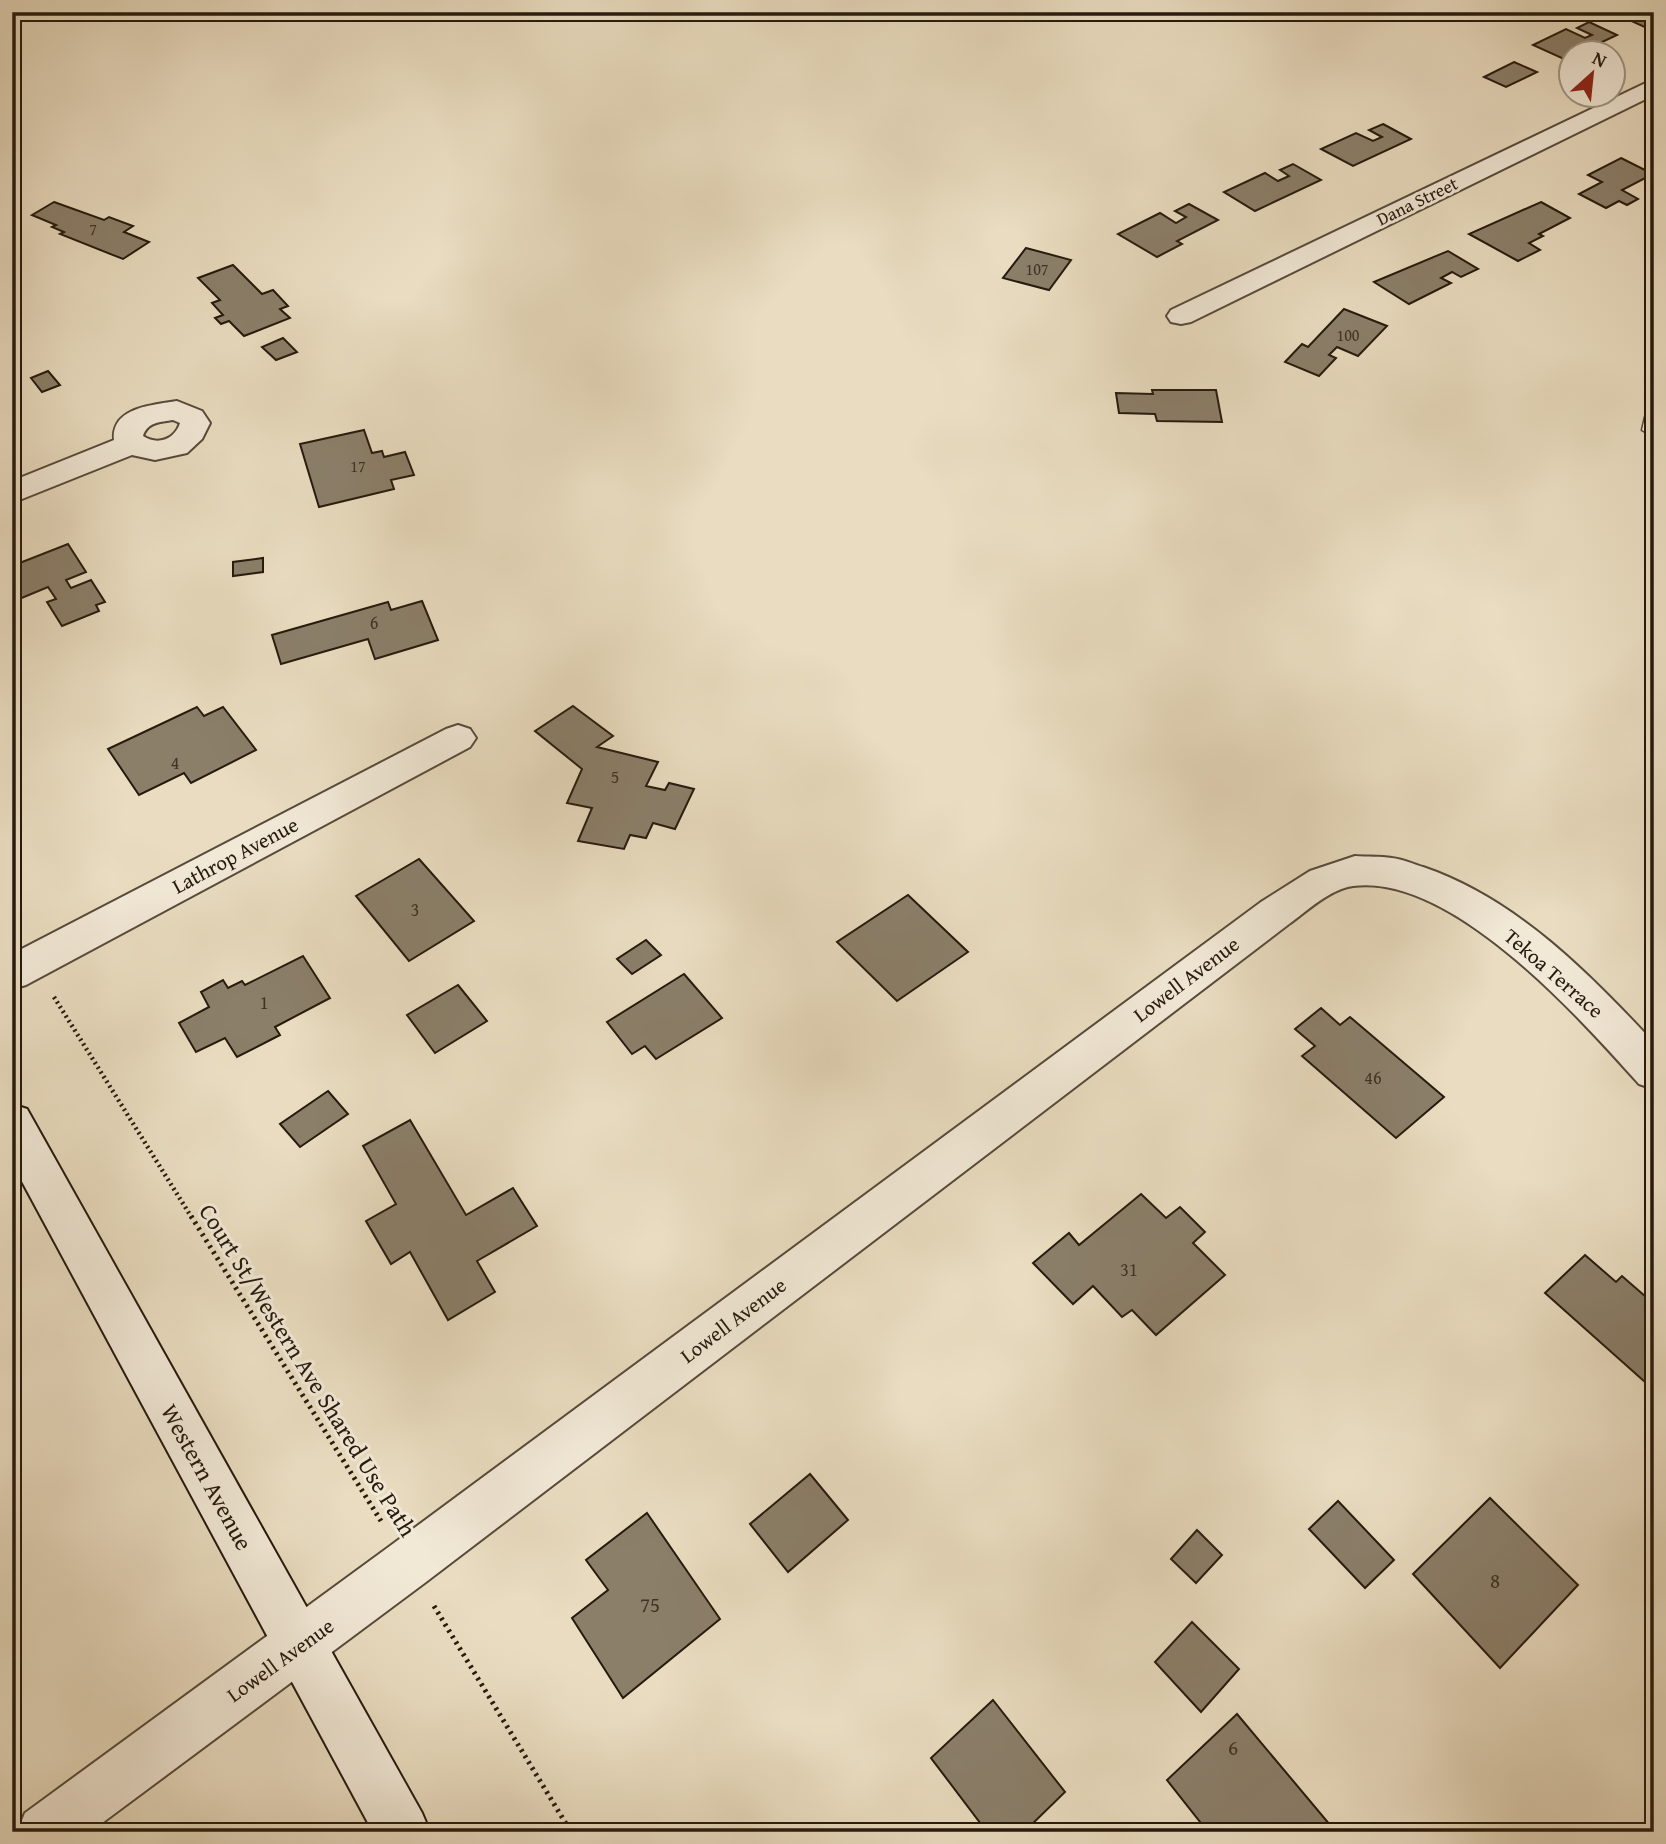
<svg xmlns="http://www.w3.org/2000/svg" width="1666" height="1844" viewBox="0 0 1666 1844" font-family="'Gentium Book Plus',serif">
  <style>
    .building { fill: #8b7f6a; stroke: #261a0d; stroke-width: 2 }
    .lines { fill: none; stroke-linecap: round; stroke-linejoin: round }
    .lane-casing { stroke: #574a3a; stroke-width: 3 }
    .street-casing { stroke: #574a3a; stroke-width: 4 }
    .secondary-casing { stroke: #261a0d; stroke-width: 4 }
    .path-far1 { stroke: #261a0d; stroke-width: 4.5; stroke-dasharray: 2 3.5; stroke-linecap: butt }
    .path { stroke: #261a0d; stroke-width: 5; stroke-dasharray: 2.5 4.5; stroke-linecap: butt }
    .lane { fill: #f1e8d6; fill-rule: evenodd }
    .street { fill: #f1e8d6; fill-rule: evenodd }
    .secondary { fill: #f1e8d6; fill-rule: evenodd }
    .labels { text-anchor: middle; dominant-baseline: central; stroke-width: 6; stroke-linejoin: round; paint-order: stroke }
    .far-number-label { font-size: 16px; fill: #3f3324 }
    .far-street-label { font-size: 18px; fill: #261a0d; stroke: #f1e8d6 }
    .number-label { font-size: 18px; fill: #3f3324 }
    .street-label { font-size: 21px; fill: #261a0d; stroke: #f1e8d6 }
    .near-number-label { font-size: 21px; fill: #3f3324 }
    .near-street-label { font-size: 24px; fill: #261a0d; stroke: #f1e8d6 }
  </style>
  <rect width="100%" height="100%" fill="#e9dcc0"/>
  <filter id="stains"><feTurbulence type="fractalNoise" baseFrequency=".00286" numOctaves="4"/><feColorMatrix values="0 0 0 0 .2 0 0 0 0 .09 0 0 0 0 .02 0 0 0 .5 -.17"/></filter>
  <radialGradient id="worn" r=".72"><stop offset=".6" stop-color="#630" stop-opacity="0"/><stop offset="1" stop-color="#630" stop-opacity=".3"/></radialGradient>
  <g class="building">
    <polygon points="1621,12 1654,12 1654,27 1649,29 1616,14"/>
    <polygon points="1589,22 1617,35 1581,52 1572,52 1572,57 1566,60 1533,45 1566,29 1585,38 1592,35 1577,28"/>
    <polygon points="1514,62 1537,72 1506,87 1484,77"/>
    <polygon points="1383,124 1411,139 1353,166 1321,149 1356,133 1373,141 1382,137 1369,130"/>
    <polygon points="1621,158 1653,174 1622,190 1638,199 1627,205 1619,201 1606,208 1579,194 1602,182 1588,175"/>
    <polygon points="1293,164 1321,180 1255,211 1224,192 1265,173 1278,181 1289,176 1280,170"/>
    <polygon points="54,202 104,220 109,217 133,226 124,232 149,242 123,259 60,234 64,232 52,227 56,225 32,215"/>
    <polygon points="1541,202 1570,218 1539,234 1543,236 1529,243 1540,250 1518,261 1469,234"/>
    <polygon points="1189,204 1218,220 1177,241 1182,244 1157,257 1118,234 1160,213 1176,223 1186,217 1175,211"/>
    <polygon points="1026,248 1071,260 1049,290 1003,278"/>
    <polygon points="1448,251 1478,269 1461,277 1452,272 1441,278 1451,283 1409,304 1374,282"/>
    <polygon points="233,265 262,294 273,290 288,306 280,309 290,318 244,336 229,321 221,324 215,318 223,315 212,303 220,300 198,278"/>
    <polygon points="1344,309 1387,326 1358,356 1337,347 1329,355 1336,358 1319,376 1285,362 1302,344 1308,347"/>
    <polygon points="283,338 297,352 276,360 262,347"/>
    <polygon points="48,371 60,385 42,392 31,378"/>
    <polygon points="1152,390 1216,390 1222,422 1157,421 1155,414 1119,413 1116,393 1153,394"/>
    <polygon points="364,430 372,453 382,451 384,457 405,452 414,475 391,480 394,489 319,507 300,444"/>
    <polygon points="68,544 86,572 66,580 71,588 91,580 105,602 96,605 99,611 62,626 47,602 56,599 48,587 12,602 12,566"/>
    <polygon points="263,558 263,572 233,576 233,562"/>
    <polygon points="422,601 438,640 375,659 368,639 281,664 272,635 388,602 391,610"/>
    <polygon points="573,706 613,736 597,747 658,762 646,786 665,790 669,783 694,789 675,829 653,823 646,838 630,835 624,849 578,841 592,808 567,803 582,769 535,731"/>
    <polygon points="197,707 204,716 223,707 256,750 191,783 184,773 139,795 108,749"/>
    <polygon points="419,859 474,921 409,961 356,896"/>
    <polygon points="908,895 968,952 897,1001 837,942"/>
    <polygon points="646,940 661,955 632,974 617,959"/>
    <polygon points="303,956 330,998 275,1027 280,1035 237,1057 225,1038 196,1052 179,1023 209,1007 201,992 223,980 228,988 242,981 245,985"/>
    <polygon points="684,974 722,1018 656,1059 645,1046 632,1054 607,1022"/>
    <polygon points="458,985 487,1021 435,1053 407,1015"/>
    <polygon points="1321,1008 1340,1025 1350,1017 1444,1097 1396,1138 1302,1056 1315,1046 1295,1029"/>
    <polygon points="328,1091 348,1114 300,1147 280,1124"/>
    <polygon points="410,1120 466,1215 513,1188 537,1226 477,1261 495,1292 448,1320 410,1252 391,1264 366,1221 396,1204 363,1146"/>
    <polygon points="1141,1194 1166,1218 1180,1207 1205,1232 1193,1243 1225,1275 1156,1335 1132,1310 1122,1317 1093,1286 1073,1304 1033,1263 1069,1233 1079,1245"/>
    <polygon points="1585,1255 1616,1282 1622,1276 1654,1304 1654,1390 1545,1293"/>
    <polygon points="810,1474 848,1520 788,1572 750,1524"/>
    <polygon points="1490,1498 1578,1585 1500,1668 1413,1574"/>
    <polygon points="1338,1501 1394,1560 1365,1588 1309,1529"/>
    <polygon points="647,1513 720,1619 623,1698 572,1618 608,1590 586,1560"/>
    <polygon points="1197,1530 1222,1555 1196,1583 1171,1559"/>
    <polygon points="1192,1622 1239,1669 1201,1712 1155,1662"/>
    <polygon points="993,1700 1065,1792 1024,1832 987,1832 931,1758"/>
    <polygon points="1237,1714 1336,1832 1208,1832 1167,1780"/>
  </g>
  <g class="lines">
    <defs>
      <polygon id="lane" points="1654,412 1654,437 1642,430 1645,417"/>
      <g id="street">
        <polygon points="1654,79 1654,95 1191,322 1181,324 1171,322 1167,316 1171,310"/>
        <path d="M 177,401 L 202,411 L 210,423 L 202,439 L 187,453 L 155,460 L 132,455 L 12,503 L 12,481 L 114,440 C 111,407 153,405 177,401 ZM 173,420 L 180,423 C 175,439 158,446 143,436 C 147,422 161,422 173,420 Z"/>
        <polygon points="458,725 470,729 476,738 470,747 26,985 12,989 12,954 446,729"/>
        <path d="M 1355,856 C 1367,857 1380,856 1392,858 C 1402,859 1413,864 1423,867 C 1515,898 1589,973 1654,1043 L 1654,1089 L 1639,1084 C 1579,1017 1451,873 1353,886 C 1330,889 1307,911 1289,924 L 426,1582 L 90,1832 L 17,1832 L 25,1813 L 390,1546 L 1261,902 L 1310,871 Z"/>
      </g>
      <polygon id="secondary" points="12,1104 27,1109 422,1813 430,1832 373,1832 12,1163"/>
    </defs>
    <use href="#lane" class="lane-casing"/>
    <use href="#street" class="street-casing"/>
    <use href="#secondary" class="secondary-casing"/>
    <polyline class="path-far1" points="54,997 192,1218"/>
    <g class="path">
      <polyline points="191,1216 381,1521"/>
      <polyline points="434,1606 571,1832"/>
    </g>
    <use href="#lane" class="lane"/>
    <use href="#street" class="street"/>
    <use href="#secondary" class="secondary"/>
  </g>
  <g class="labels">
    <g class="far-number-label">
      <text x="93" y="229">7</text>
      <text x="1037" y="269">107</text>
      <text x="1348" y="335">100</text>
      <text x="358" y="466">17</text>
    </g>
    <g class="far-street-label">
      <text transform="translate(1417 201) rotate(-26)">Dana Street</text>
    </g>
    <g class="number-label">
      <text x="374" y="622">6</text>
      <text x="175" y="762">4</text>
      <text x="615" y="776">5</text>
      <text x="415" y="909">3</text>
      <text x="264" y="1002">1</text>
      <text x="1373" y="1077">46</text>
      <text x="1129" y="1269">31</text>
    </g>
    <g class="street-label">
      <text transform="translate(235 855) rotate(-28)">Lathrop Avenue</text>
      <text transform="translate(1554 973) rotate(41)">Tekoa Terrace</text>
      <text transform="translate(1186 979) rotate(-37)">Lowell Avenue</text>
      <text transform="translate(733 1320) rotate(-37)">Lowell Avenue</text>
      <text transform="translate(280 1660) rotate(-36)">Lowell Avenue</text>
    </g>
    <g class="near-number-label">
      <text x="1495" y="1580">8</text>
      <text x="650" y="1604">75</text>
      <text x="1233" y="1747">6</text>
    </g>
    <g class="near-street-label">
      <text transform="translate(308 1370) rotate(58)">Court St/Western Ave Shared Use Path</text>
      <text transform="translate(207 1477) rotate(61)">Western Avenue</text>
    </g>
  </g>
  <rect width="1666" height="1844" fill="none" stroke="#e9dcc0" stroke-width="42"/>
  <rect x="14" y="14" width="1638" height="1816" fill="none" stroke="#261a0d" stroke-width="3.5"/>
  <rect x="21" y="21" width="1624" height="1802" fill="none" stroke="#261a0d" stroke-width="2"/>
  <g transform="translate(1592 74) rotate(27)"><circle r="33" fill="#f1e8d6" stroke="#a09686" stroke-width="2"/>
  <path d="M0-5L12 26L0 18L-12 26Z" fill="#8f2418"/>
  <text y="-10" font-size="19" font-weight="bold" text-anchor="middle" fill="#261a0d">N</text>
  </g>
  <rect width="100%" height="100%" filter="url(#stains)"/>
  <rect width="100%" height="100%" fill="url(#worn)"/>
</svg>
